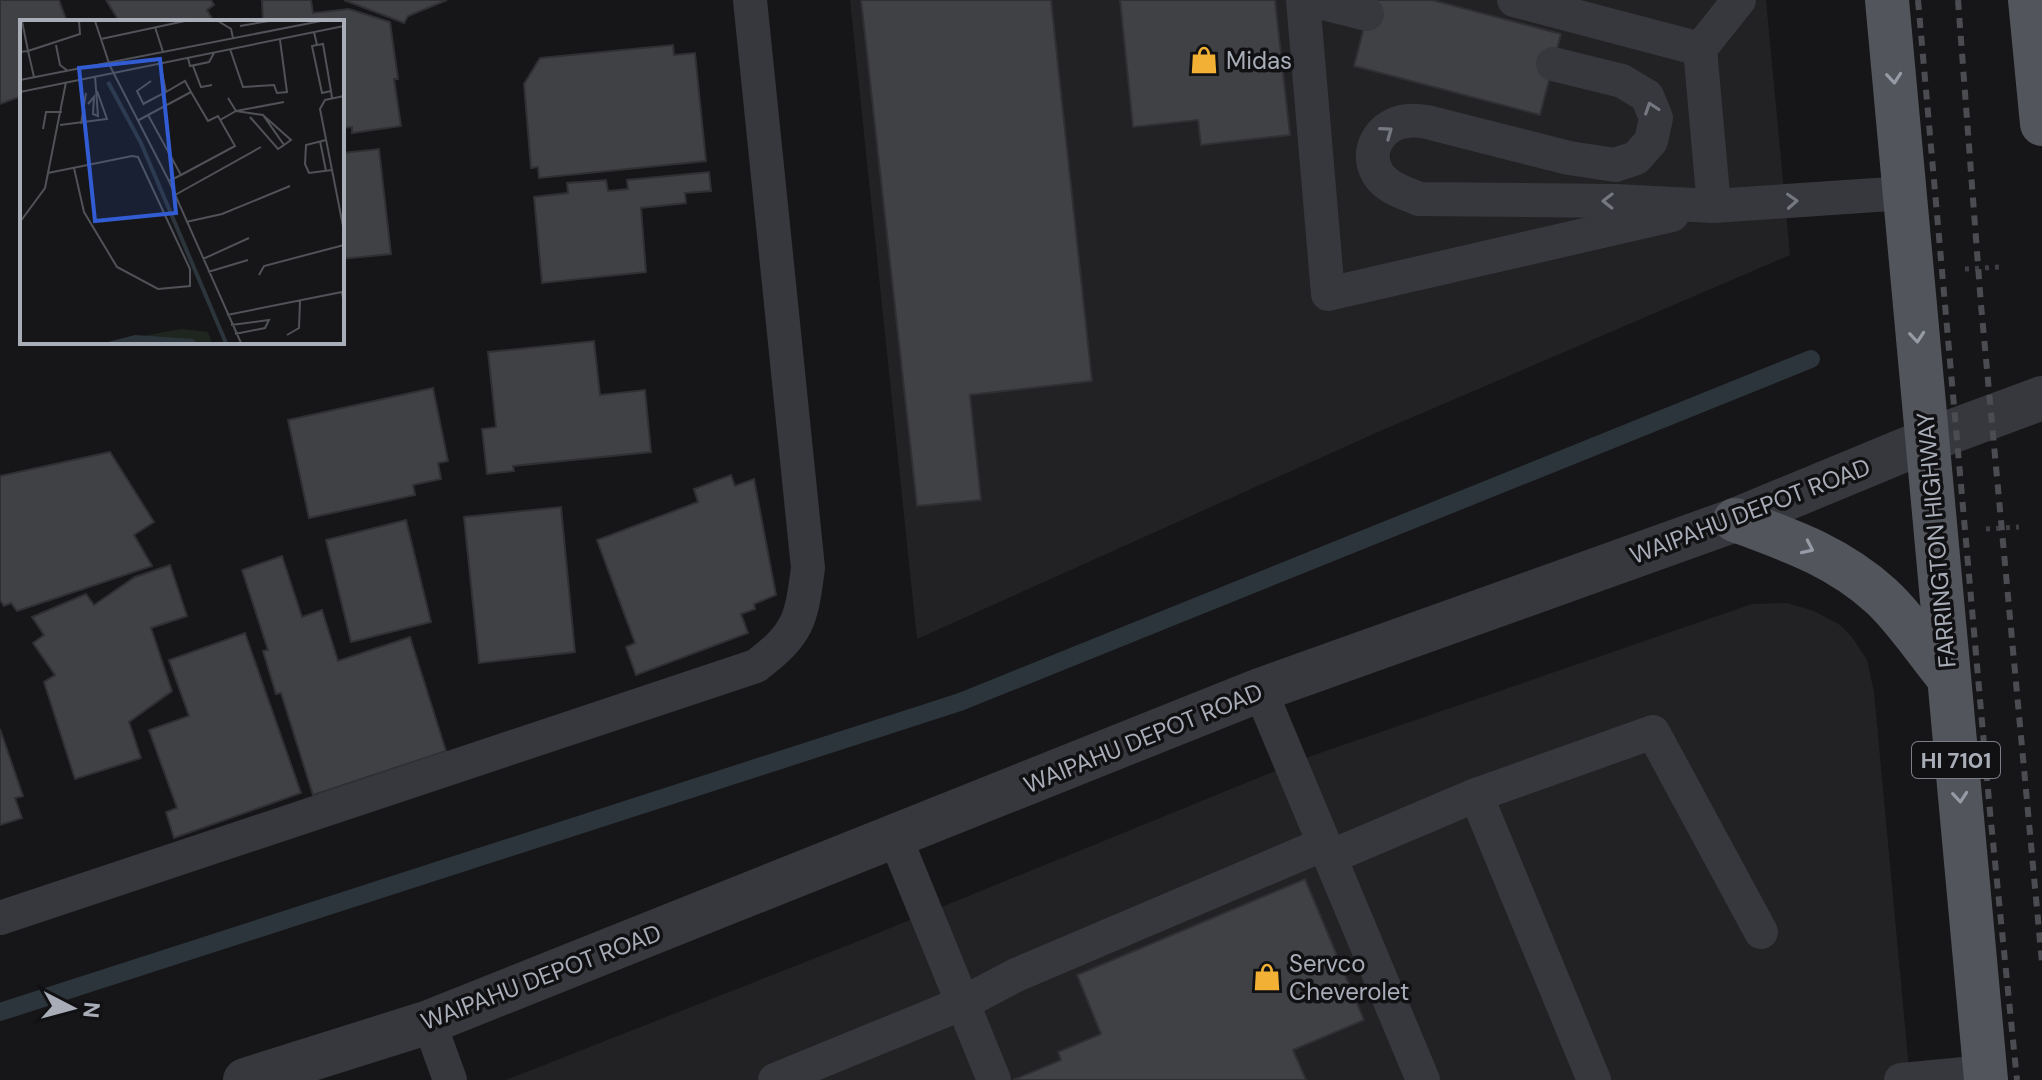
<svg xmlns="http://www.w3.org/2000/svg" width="2042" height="1080" viewBox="0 0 2042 1080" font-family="'DM Sans',sans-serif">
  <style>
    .built { fill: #222225 }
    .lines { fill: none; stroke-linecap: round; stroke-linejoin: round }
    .stream { stroke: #2c353c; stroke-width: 18 }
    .building { fill: #404145; stroke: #303034; stroke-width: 2 }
    .path { stroke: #3d3f44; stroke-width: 5; stroke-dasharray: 4 6; stroke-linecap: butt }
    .service { stroke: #37383d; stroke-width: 34 }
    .minor { stroke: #37383d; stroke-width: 44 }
    .tertiary { stroke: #37383d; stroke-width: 44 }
    .primary { stroke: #53555c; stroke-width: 44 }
    .rail { stroke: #4a4c52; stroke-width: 6; stroke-dasharray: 10 8; stroke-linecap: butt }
    .oneway { stroke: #979ba6 }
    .oneway2 { stroke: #757881 }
    .labels { text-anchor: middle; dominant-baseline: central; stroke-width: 7; stroke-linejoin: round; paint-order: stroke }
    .shield { fill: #111113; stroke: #7b7e86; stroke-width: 2 }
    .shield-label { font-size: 22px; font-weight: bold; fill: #a8adb8 }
    .poi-label { font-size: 24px; fill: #a8adb8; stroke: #111113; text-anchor: start }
    .street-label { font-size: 24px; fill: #a8adb8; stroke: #111113 }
    .inset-river { fill: none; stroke: #2c353c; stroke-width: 4 }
    .inset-road { fill: none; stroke: #505258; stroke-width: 2 }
    .view { fill: #325cd3; fill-opacity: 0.15; stroke: #325cd3; stroke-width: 4 }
    .inset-edge { fill: none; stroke: #a8adb8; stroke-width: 4 }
  </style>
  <rect width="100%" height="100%" fill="#161618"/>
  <g class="built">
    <polygon points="850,0 1766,0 1790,255 1378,432 917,639"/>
    <polygon points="1787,603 1814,611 1840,625 1852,637 1867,660 1874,692 1910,1080 506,1080 856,942 1314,755 1752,604"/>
  </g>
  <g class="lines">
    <polyline class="stream" points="0,1012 960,702 1811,359"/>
  </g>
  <g class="building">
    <polygon points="0,0 59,0 67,22 22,22 22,96 0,104"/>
    <polygon points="106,0 211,0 214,5 207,10 214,22 117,22 119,21"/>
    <polygon points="262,0 311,0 313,13 349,9 390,22 398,79 394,79 401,126 352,133 352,127 342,128 342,22 263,22"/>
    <polygon points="344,0 447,0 408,16 404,23"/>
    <polygon points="861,0 1051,0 1092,381 970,395 981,500 917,506"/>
    <polygon points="1120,0 1275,0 1290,135 1201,145 1198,120 1133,127"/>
    <polygon points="1371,0 1432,0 1561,34 1540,115 1354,66"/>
    <polygon points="673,45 674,55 695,53 706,161 539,178 538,167 531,168 524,84 540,58"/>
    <polygon points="379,149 391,254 342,259 342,153"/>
    <polygon points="709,172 711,191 685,193 686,203 641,208 646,272 542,283 534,197 568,193 567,183 606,180 608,191 628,189 627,180"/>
    <polygon points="594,341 600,395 645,390 651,452 513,466 514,471 487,474 482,429 496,427 488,352"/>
    <polygon points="433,388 448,461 438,463 441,479 413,485 415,495 309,518 288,420"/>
    <polygon points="110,452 154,522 134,535 152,566 17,611 11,603 4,606 0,600 0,476"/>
    <polygon points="731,475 735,486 754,479 776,595 754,604 755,609 741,614 748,633 636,675 626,647 635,643 597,540 698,502 694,489"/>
    <polygon points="561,507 575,652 479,663 464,517"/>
    <polygon points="406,520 431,622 351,642 326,540"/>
    <polygon points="282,556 302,617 322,610 338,661 410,637 446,751 313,795 281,693 276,694 263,651 268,650 242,570"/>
    <polygon points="170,565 187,616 151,628 172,691 129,722 141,758 75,779 44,682 55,675 33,643 44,635 32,617 86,594 94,605 135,577"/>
    <polygon points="245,633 301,793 174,838 166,812 177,808 149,730 189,716 169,660"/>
    <polygon points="0,729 23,796 15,798 22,818 0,825"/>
    <polygon points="1305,879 1364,1020 1293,1050 1306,1080 1013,1080 1061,1060 1058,1052 1101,1034 1077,975"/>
  </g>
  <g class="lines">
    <g class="path">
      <polyline points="1965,269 2000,267"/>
      <polyline points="1986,529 2019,527"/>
    </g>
    <g class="service">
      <polyline points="1303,0 1328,294 1672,215"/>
      <polyline points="1311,0 1367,14"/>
      <polyline points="1514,0 1700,49"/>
      <path d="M 1553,64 L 1622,81 L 1647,96 L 1656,118 L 1651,141 L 1636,158 L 1615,165 L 1569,158 L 1427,122 C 1421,121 1414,120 1408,121 C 1380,123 1362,153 1380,177 C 1390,189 1405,193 1419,199 L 1615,201 L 1714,206 L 1905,193"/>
      <polyline points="1714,206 1700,49 1739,0"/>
      <polyline points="1260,690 1423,1080"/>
      <polyline points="1476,795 1594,1080"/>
      <polyline points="895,837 994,1080"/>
      <polyline points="1330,857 1476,795 1653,732 1761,932"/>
      <path d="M 0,918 L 756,666 C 799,633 801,621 808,568 L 750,0"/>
      <polyline points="429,1022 450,1080"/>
      <polyline points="775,1080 963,1003 1016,975 1324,844"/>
      <polyline points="1901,1080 1985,1072"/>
    </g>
    <polyline class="minor" points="245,1080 429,1022 1260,690 1735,520 1926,441"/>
    <polyline class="tertiary" points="1926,441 2042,398"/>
    <g class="primary">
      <polyline points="1887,0 1986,1080"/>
      <polyline points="2030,0 2042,124"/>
      <path d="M 1735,520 C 1789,540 1837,556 1881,596 C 1906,619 1926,651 1948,677"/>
    </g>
    <g class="rail">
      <polyline points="1918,0 1990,812 2017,1080"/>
      <polyline points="1958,0 1981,305 2042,963"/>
    </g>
  </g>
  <defs><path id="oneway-chevron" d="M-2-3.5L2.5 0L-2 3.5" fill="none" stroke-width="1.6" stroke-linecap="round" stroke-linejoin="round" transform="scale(2)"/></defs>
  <g class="oneway">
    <use href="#oneway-chevron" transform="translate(1894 78) rotate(85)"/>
    <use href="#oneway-chevron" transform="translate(1917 337) rotate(85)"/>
    <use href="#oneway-chevron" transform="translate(1808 548) rotate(25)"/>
    <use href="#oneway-chevron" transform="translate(1960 797) rotate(85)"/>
  </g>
  <g class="oneway2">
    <use href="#oneway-chevron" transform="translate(1651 108) rotate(-109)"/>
    <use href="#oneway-chevron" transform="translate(1387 132) rotate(-36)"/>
    <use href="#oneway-chevron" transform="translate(1608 201) rotate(-179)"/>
    <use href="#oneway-chevron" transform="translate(1792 201) rotate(-3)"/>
  </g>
  <defs>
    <symbol id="shop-bare" viewBox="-9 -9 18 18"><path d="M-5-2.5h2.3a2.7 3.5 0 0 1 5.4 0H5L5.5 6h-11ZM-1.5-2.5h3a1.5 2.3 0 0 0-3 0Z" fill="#f2b134" stroke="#111113" stroke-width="2.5" paint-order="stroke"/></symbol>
  </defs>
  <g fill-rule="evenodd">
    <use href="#shop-bare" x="1184" y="40" width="40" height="40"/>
    <use href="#shop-bare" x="1247" y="957" width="40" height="40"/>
  </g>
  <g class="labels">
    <rect class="shield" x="1912" y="742" width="88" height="36" rx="6"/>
    <g class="shield-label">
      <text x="1956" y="760">HI 7101</text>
    </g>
    <g class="poi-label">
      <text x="1226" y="60">Midas</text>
      <text x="1289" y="963">Servco<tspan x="1289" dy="28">Cheverolet</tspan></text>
    </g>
    <g class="street-label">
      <text transform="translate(1750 511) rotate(-21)">WAIPAHU DEPOT ROAD</text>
      <text transform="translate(1936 540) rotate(-95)">FARRINGTON HIGHWAY</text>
      <text transform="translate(1143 738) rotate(-22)">WAIPAHU DEPOT ROAD</text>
      <text transform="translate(541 977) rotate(-21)">WAIPAHU DEPOT ROAD</text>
    </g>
  </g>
  <g transform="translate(20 20)">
    <rect width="324" height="324" fill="#161618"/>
    <path d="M 161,309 L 188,312 L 192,323 L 84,323 Z" fill="#1e261f"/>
    <path d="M 115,315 L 173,319 L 177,323 L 84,323 Z" fill="#2c353c"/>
    <path class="inset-river" d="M 88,62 L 121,123 L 206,323"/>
    <path class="inset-road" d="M 75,1 L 90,46 L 149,161 L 221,323M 198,1 L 211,9 L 213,18M 220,6 L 249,1M 135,7 L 143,32M 294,12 L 297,25 L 292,26 L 302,73 L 311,71 L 312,78M 81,19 L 165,1M 36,25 L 40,45 L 48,51M 297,25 L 303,24 L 311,71M 210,29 L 223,67 L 254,65 L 257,73 L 267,72 L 260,20M 0,32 L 8,31 L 2,1M 168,38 L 170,46 L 189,42 L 194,33M 173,46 L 181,67 L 192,65M 14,57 L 8,31 L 60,14 L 59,1M 0,60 L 301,1M 0,72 L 324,6M 324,76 L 305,80 L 300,89 L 324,211M 208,78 L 216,91 L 264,82M 68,84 L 74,77 L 73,94 L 78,96 L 75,56M 123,84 L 146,72 L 140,43M 124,85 L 117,71 L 131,61M 128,95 L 161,155 L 149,161M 244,96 L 271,120 L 264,125M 200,100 L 216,91 L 243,95 L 264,125 L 258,129 L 230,97M 117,101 L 171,72 L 165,61 L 146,72M 61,104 L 66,73M 40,105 L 87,99 L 77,71M 23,109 L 26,92 L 42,92M 306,120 L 286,125 L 285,144 L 289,153 L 312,150M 300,121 L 306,151M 28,153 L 112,136 L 118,137 L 170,249 L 170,266 L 138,269 L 97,247 L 64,192 L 54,148M 161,155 L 215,126 L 198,96 L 188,101 L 171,72M 155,175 L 241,127M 0,202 L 25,168 L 46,62M 166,202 L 202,194 L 270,166M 183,239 L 229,218M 188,252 L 228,240M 239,255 L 244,246 L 324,225M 207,295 L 322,272 L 324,284M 211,305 L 249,300 L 245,308 L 215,314M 267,315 L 279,308 L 280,281"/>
    <path class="view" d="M 140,39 L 156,193 L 75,201 L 59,48 Z"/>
    <rect width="324" height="324" class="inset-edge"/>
  </g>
  <g transform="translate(72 1008) rotate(96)" stroke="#111113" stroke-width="6" paint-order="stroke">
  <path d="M0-6L14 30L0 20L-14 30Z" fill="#a8adb8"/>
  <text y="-12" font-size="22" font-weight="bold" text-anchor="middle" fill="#a8adb8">N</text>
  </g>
</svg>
